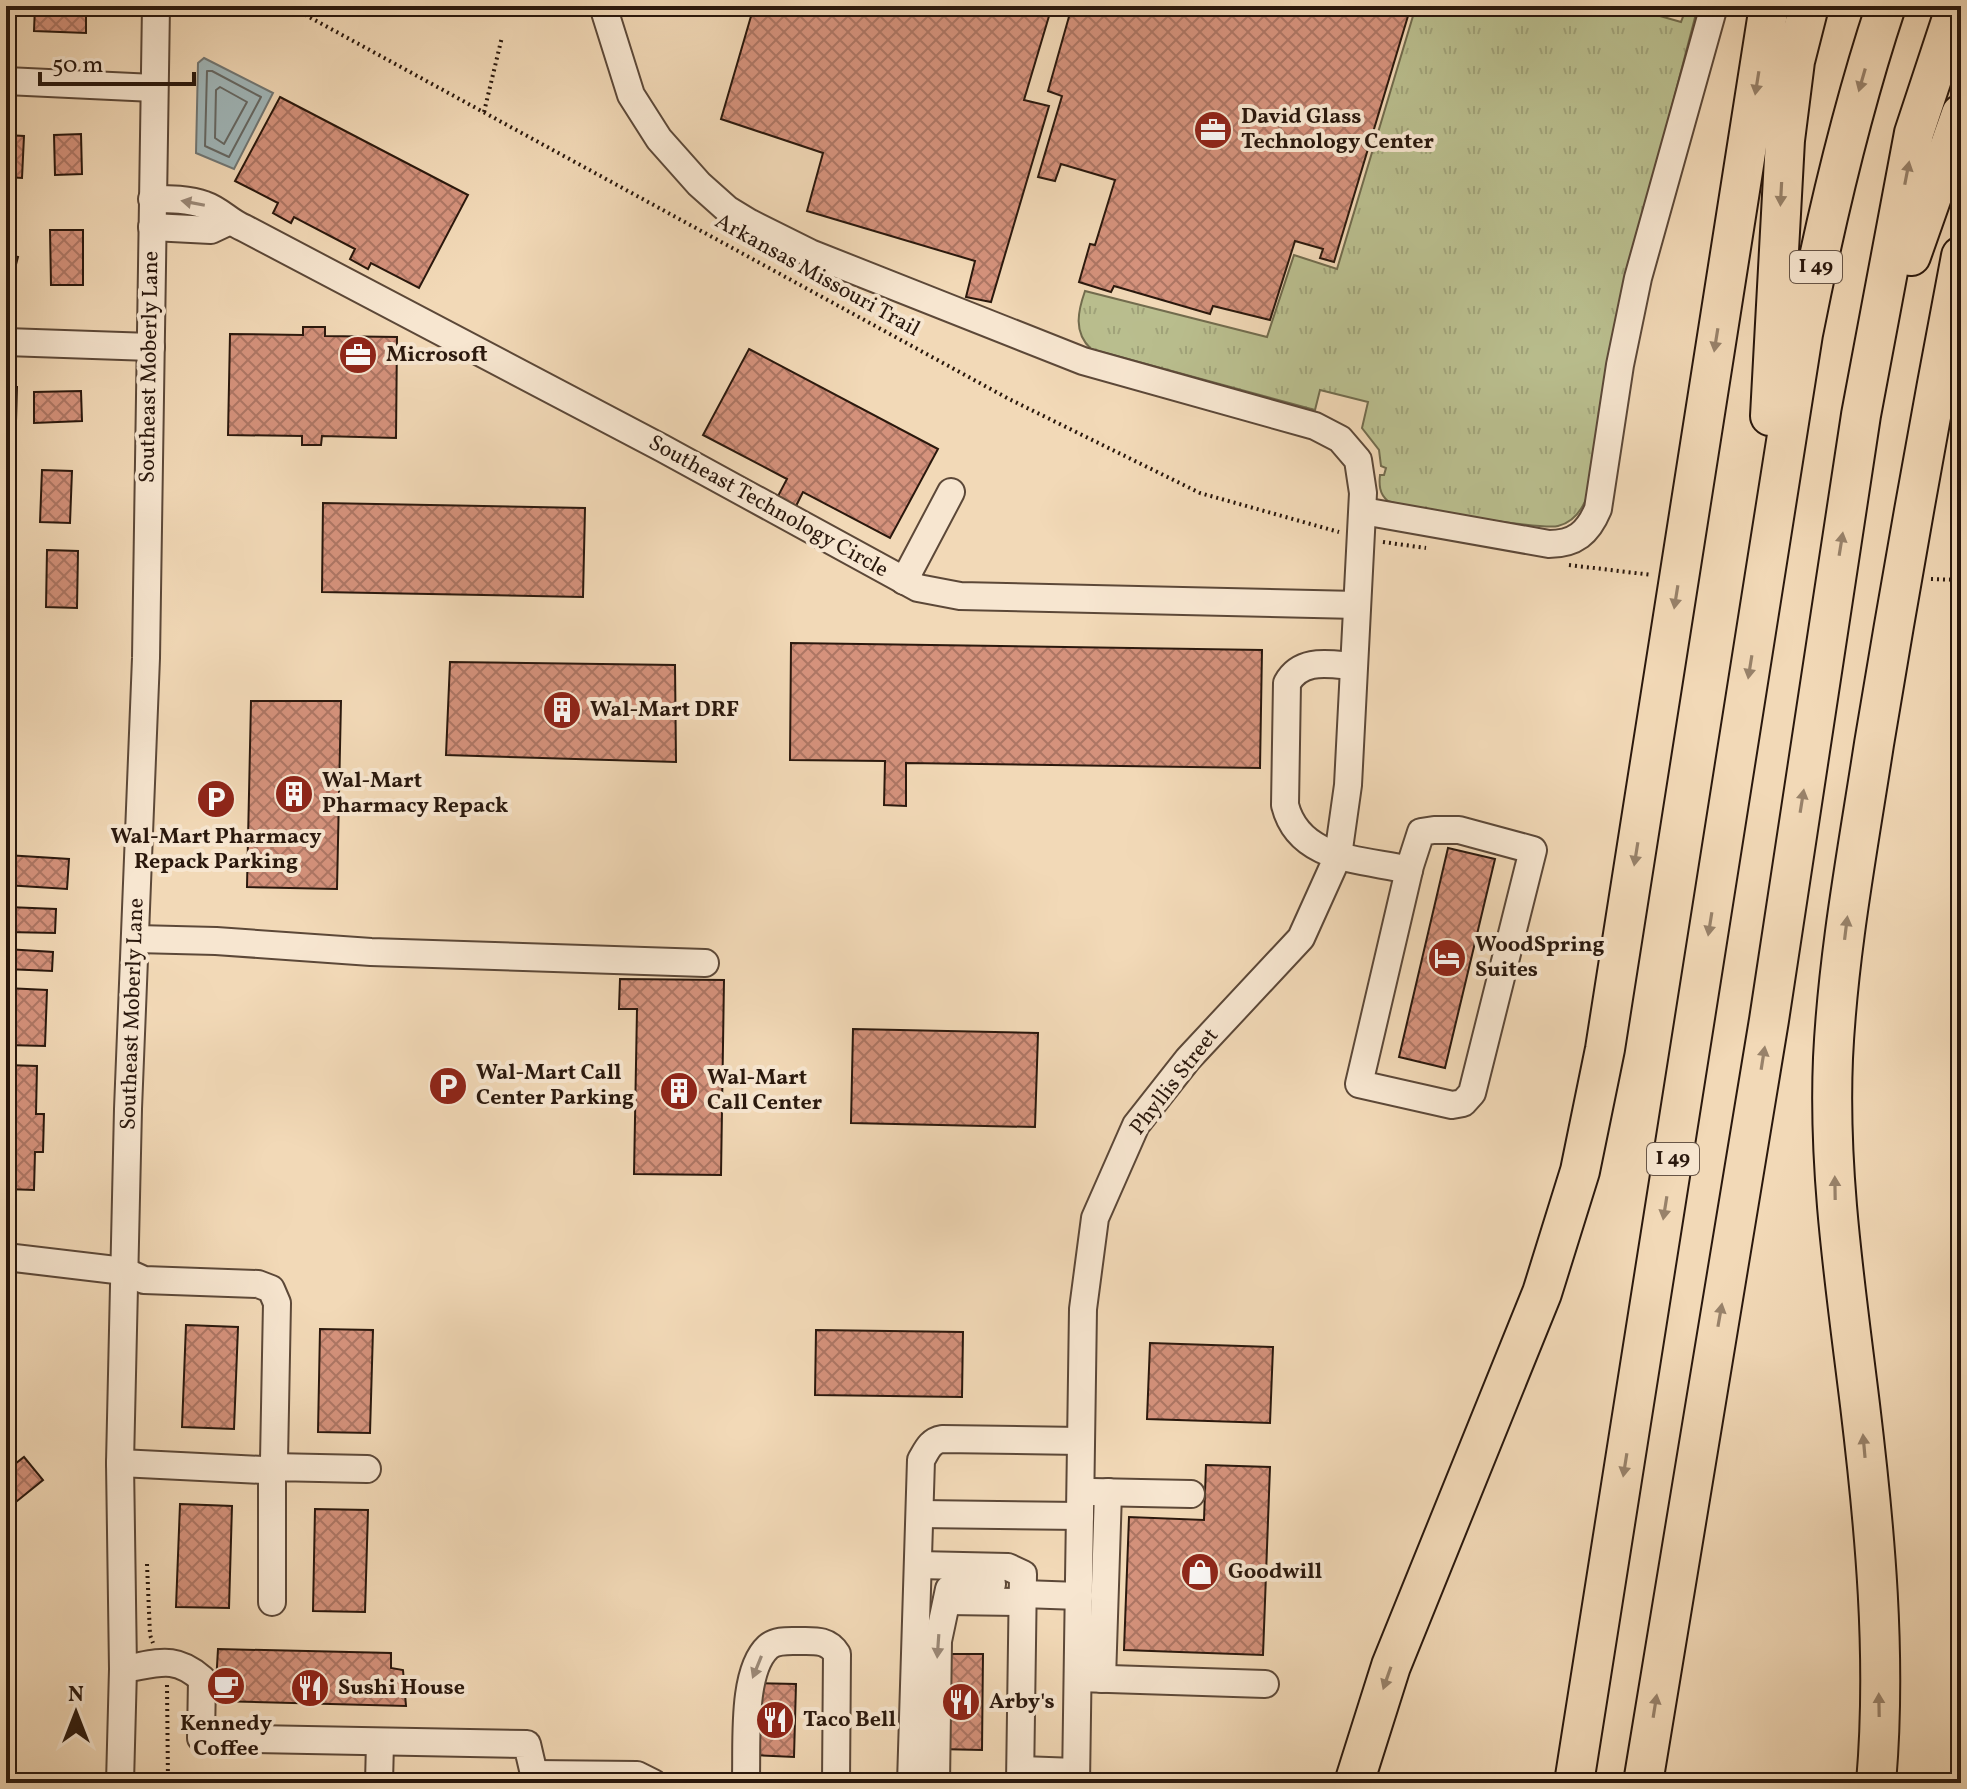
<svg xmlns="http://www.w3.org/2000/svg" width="1967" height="1789" viewBox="0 0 1967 1789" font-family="Vollkorn,serif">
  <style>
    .grass { fill: url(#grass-tufts); stroke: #726c4e; stroke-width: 2 }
    .water { fill: #a0b7ba; stroke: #717775; stroke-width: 2 }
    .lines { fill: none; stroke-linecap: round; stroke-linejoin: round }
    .shore { stroke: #656864; stroke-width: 2 }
    .building { fill: url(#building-cross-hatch); stroke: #2a180d; stroke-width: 2 }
    .minor-casing { stroke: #5c4838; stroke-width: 30 }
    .highway-casing { stroke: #2a180d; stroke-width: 42 }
    .path { stroke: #2a180d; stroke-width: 4; stroke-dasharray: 2 4; stroke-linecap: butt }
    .minor { stroke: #f7e6d0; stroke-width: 26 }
    .highway { stroke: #f2d9b7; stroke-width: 38 }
    .oneway { fill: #98826a }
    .oneway2 { fill: #9b8978 }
    .labels { text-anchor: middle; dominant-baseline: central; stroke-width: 8; stroke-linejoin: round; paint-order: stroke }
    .shield { fill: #f7e6d0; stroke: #685648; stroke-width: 2 }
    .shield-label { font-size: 20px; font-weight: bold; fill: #2a180d }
    .poi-label { font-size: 22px; font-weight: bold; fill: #2a180d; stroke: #f7e6d0; text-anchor: start }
    .street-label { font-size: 22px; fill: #2a180d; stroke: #f7e6d0 }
  </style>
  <defs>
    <pattern id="grass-tufts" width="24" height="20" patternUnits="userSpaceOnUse" patternTransform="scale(2)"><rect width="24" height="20" fill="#babf8f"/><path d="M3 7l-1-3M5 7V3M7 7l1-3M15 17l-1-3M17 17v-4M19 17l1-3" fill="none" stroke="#a0a37a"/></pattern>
    <pattern id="building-cross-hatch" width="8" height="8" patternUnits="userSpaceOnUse" patternTransform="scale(2)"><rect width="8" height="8" fill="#d5927c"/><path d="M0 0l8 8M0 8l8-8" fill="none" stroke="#ad7664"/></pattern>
  </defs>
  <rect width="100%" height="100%" fill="#f2d9b7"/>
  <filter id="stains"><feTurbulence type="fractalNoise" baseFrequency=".0025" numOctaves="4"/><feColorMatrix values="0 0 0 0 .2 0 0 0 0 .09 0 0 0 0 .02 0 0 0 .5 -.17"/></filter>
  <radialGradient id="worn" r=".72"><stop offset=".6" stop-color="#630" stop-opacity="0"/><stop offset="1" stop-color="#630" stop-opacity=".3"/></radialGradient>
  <path class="grass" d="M 1416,6 L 1625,6 L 1681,22 L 1687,6 L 1698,6 L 1626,283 L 1589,491 C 1584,507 1575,522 1558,526 C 1543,530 1406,508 1388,501 C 1379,494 1379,484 1380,475 L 1384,475 L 1386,468 L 1381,466 L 1379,450 L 1362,428 L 1368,402 L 1320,390 L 1315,410 L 1091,349 C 1073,332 1078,311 1085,291 L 1267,337 L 1294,255 L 1337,269 Z"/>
  <polygon class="water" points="204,58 273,93 234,169 196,153 198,63"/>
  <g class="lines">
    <g class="shore">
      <polygon points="207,71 212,71 261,97 229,157 205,146"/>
      <polygon points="220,87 247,102 224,144 215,138 216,90"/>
    </g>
  </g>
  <g class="building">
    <polygon points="35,6 86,7 86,33 34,31"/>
    <polygon points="754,6 1052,6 1024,100 1049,106 991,302 966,297 975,261 807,211 823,153 721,119"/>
    <polygon points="1072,6 1411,6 1334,262 1320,258 1323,249 1295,241 1270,320 1213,306 1210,314 1114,286 1111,292 1079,282 1090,244 1095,245 1115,180 1061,164 1055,181 1038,177 1062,96 1048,91"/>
    <polygon points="280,97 468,195 419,288 371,263 368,269 350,259 355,249 294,217 291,223 273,213 278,203 235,181"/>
    <polygon points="81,134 82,174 55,175 54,135"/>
    <polygon points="6,135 24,136 22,178 6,177"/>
    <polygon points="50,230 83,230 83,285 51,285"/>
    <polygon points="6,254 18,257 10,287 6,286"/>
    <polygon points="303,327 325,327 325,336 397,337 396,438 322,436 321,445 302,445 302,436 228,435 230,334 303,335"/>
    <polygon points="749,349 938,449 890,538 803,492 796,506 778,496 787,479 703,435"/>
    <polygon points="6,387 17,387 16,421 6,420"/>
    <polygon points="81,391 82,421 34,423 34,392"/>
    <polygon points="42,470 72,471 70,523 40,522"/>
    <polygon points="323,503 585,508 583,597 322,592"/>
    <polygon points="47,550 78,551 77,608 46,607"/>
    <polygon points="791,643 1262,650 1260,768 906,763 906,806 884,805 885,761 790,760"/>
    <polygon points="450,662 675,665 676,762 446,755"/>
    <polygon points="251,701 341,701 337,889 247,887"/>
    <polygon points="1448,848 1495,859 1445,1068 1399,1057"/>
    <polygon points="6,855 69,859 67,889 6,885"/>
    <polygon points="8,907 56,909 55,933 7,932"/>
    <polygon points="6,949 53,952 52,971 6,969"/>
    <polygon points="620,979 724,980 721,1175 634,1174 637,1009 619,1009"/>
    <polygon points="6,988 47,990 45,1046 6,1045"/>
    <polygon points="853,1029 1038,1033 1035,1127 851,1123"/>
    <polygon points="6,1065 37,1066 36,1114 44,1114 43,1152 35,1152 34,1190 6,1189"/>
    <polygon points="186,1325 238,1327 234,1429 182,1427"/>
    <polygon points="320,1329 373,1330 370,1433 318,1432"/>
    <polygon points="816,1330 963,1332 962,1397 815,1395"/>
    <polygon points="1150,1343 1273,1347 1270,1423 1147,1419"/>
    <polygon points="24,1457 43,1480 6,1510 6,1471"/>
    <polygon points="1206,1465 1270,1467 1263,1655 1124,1650 1129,1517 1204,1520"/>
    <polygon points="180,1504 232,1506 229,1608 176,1607"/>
    <polygon points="315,1509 368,1510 365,1612 313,1611"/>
    <polygon points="218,1649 391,1653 391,1668 403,1670 406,1706 215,1701"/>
    <polygon points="939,1654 983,1654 982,1750 938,1749"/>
    <polygon points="756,1683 796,1684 794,1757 753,1755"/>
  </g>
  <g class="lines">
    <defs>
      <g id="minor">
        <polyline points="603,6 631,95 659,139 699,184 727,209 750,223 810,253 1083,361 1315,426 1340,439 1358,460 1363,493 1348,785 1338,856 1301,938 1188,1059 1136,1125 1095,1218 1083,1309 1076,1783"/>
        <polyline points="6,81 154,88"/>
        <path d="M 152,199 C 170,199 189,199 205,205 C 220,210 229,222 244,228 L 662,448 L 918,588 L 960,596 L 1357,605"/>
        <polyline points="152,227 211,230 228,222"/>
        <polyline points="6,342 151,347"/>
        <path d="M 1363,511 L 1549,544 C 1575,544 1588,533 1598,509 L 1620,365 L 1638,278 L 1714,6"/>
        <polyline points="904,581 951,492"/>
        <path d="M 1353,666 C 1328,664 1301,658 1287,683 L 1285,805 C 1299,861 1362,859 1409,870"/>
        <polygon points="1434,830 1459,830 1533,850 1472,1093 1463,1103 1452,1105 1359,1084 1410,866 1421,832"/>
        <polyline points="136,939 216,941 371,952 705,963"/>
        <polyline points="6,1257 124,1271 144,1280 258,1284 271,1289 277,1303 274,1460 272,1467 263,1470 120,1463"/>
        <polyline points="1092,1492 1191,1494"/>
        <polyline points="920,1514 1080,1516"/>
        <polyline points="918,1565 1008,1567 1023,1574 1020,1783"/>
        <polyline points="1023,1594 1079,1596"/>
        <polyline points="947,1601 1023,1602"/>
        <polyline points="272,1602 272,1467 367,1469"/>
        <path d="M 123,1669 C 157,1664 174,1654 202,1679 L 201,1738 L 527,1744 L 534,1774"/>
        <polyline points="1078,1678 1265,1684"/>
        <polyline points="1102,1679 1108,1492"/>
        <polyline points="1021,1770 1076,1772"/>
        <polyline points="120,1783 123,1669 120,1463 128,1109 146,658 156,6"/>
        <polyline points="379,1783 380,1742"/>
        <polyline points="534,1783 534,1774 637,1775 653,1783"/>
        <path d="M 749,1783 L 746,1776 C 747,1741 742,1671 768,1647 C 776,1640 788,1641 798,1641 C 814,1641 828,1639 837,1654 L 836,1783"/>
        <path d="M 911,1783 L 921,1460 C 927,1450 930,1441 942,1439 L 1081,1441"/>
        <polyline points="936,1783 938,1641 949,1589 962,1583 992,1584"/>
      </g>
      <g id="highway">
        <polyline points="1911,256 1961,114"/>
        <polyline points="1770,416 1785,140 1795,61 1809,6"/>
        <polyline points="1354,1783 1391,1666 1542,1293 1580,1171 1605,1049 1769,6"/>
        <path d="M 1574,1783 L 1803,334 C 1825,223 1850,114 1886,6"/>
        <polyline points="1643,1783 1769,1020 1861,415 1914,133 1956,6"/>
        <path d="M 1876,1783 C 1887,1658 1875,1529 1860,1405 C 1846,1290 1828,1175 1833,1058 C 1838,953 1858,848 1874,744 C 1901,581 1930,418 1961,256"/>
      </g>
    </defs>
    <use href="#minor" class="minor-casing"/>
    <use href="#highway" class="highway-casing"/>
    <g class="path">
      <polyline points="289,6 1009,399 1200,493 1339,532"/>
      <polyline points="484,112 502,37"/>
      <polyline points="1383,542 1426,548"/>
      <polyline points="1569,565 1652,575"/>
      <polyline points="1931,579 1961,580"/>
      <polyline points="147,1564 150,1635 153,1643"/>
      <polyline points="167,1685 168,1783"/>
    </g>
    <use href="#minor" class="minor"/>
    <use href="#highway" class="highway"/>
  </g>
  <defs><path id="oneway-solid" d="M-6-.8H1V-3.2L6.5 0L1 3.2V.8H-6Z" transform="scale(2)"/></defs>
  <g class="oneway">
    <use href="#oneway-solid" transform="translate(1862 80) rotate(106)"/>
    <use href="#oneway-solid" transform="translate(1757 83) rotate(99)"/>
    <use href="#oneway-solid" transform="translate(1907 173) rotate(-79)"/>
    <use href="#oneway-solid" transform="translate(1781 194) rotate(93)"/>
    <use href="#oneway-solid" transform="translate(1716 340) rotate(99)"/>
    <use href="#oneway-solid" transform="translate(1841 544) rotate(-81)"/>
    <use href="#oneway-solid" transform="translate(1676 597) rotate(99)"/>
    <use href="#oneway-solid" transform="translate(1750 667) rotate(99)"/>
    <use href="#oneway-solid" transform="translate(1802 801) rotate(-81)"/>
    <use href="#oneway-solid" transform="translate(1636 854) rotate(99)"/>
    <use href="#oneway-solid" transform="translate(1710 924) rotate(99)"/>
    <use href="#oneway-solid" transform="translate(1846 928) rotate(-83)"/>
    <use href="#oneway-solid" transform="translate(1763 1058) rotate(-81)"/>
    <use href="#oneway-solid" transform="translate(1835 1188) rotate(-91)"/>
    <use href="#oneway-solid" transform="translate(1665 1208) rotate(99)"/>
    <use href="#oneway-solid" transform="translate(1720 1315) rotate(-80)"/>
    <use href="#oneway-solid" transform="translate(1864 1446) rotate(-95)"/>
    <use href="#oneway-solid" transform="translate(1625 1465) rotate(99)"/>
    <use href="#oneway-solid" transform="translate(1387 1678) rotate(109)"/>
    <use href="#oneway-solid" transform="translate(1879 1705) rotate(-91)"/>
    <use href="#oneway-solid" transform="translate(1655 1706) rotate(-81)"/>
  </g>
  <g class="oneway2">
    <use href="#oneway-solid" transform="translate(193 203) rotate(-169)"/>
    <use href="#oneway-solid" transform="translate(938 1646) rotate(94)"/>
    <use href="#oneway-solid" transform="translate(757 1667) rotate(112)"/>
  </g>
  <defs>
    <symbol id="office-disc" viewBox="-11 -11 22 22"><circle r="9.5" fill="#8f2418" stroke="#f7e6d0"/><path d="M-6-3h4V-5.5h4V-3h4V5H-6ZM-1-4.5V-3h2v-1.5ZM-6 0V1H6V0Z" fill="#fff"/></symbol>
    <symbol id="building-disc" viewBox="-11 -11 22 22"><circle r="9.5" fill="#8f2418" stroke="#f7e6d0"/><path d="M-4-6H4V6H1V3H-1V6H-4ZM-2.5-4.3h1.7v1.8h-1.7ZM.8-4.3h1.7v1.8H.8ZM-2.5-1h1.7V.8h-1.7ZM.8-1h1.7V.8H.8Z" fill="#fff"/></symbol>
    <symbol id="parking-disc" viewBox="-11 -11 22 22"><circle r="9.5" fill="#8f2418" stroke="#f7e6d0"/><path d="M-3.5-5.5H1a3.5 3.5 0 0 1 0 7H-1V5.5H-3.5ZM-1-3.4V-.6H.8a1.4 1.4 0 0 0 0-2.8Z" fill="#fff"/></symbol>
    <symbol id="hotel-disc" viewBox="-11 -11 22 22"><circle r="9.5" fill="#8f2418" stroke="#f7e6d0"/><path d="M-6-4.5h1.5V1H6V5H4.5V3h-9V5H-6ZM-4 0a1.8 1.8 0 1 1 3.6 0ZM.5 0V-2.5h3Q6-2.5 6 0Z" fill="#fff"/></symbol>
    <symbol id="shop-disc" viewBox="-11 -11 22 22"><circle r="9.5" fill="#8f2418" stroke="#f7e6d0"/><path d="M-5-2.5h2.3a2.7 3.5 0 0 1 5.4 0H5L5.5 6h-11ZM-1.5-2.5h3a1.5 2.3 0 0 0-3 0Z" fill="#fff"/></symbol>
    <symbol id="cafe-disc" viewBox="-11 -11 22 22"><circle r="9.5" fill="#8f2418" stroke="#f7e6d0"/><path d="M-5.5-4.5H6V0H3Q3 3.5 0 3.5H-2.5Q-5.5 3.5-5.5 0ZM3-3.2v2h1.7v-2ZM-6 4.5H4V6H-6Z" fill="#fff"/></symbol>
    <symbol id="restaurant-disc" viewBox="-11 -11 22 22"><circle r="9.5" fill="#8f2418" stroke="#f7e6d0"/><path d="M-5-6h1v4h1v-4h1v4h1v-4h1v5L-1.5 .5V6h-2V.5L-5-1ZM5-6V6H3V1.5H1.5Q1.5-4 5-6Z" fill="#fff"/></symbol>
  </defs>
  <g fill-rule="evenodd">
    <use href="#office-disc" x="1191" y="108" width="44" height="44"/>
    <use href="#office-disc" x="336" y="333" width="44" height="44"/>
    <use href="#building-disc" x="540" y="688" width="44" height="44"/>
    <use href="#building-disc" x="272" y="772" width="44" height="44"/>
    <use href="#parking-disc" x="194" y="777" width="44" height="44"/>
    <use href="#hotel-disc" x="1425" y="936" width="44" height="44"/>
    <use href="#parking-disc" x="426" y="1064" width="44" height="44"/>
    <use href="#building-disc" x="657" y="1069" width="44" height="44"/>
    <use href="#shop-disc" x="1178" y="1550" width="44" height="44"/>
    <use href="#cafe-disc" x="204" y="1664" width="44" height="44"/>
    <use href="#restaurant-disc" x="288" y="1666" width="44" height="44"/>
    <use href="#restaurant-disc" x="939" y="1680" width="44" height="44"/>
    <use href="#restaurant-disc" x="753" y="1698" width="44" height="44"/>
  </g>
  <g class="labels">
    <g class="shield">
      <rect x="1790" y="251" width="52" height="32" rx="6"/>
      <rect x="1647" y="1143" width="52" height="32" rx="6"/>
    </g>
    <g class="shield-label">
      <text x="1816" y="267">I 49</text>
      <text x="1673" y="1159">I 49</text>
    </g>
    <g class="poi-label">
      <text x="1241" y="117">David Glass<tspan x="1241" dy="25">Technology Center</tspan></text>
      <text x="386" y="355">Microsoft</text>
      <text x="590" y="710">Wal-Mart DRF</text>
      <text x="322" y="781">Wal-Mart<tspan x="322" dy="25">Pharmacy Repack</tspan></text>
      <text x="216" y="837" text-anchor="middle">Wal-Mart Pharmacy<tspan x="216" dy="25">Repack Parking</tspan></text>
      <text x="1475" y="945">WoodSpring<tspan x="1475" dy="25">Suites</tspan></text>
      <text x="476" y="1073">Wal-Mart Call<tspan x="476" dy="25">Center Parking</tspan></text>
      <text x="707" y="1078">Wal-Mart<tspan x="707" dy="25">Call Center</tspan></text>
      <text x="1228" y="1572">Goodwill</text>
      <text x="338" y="1688">Sushi House</text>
      <text x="989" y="1702">Arby's</text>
      <text x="803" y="1720">Taco Bell</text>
      <text x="226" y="1724" text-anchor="middle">Kennedy<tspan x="226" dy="25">Coffee</tspan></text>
    </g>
    <g class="street-label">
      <text transform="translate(817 276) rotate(29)">Arkansas Missouri Trail</text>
      <text transform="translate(150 367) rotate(-89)">Southeast Moberly Lane</text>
      <text transform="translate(768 507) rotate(29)">Southeast Technology Circle</text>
      <text transform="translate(133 1014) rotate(-88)">Southeast Moberly Lane</text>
      <text transform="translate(1175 1082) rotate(-52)">Phyllis Street</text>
    </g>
  </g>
  <rect width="1967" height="1789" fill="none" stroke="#f2d9b7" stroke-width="32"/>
  <rect x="8" y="8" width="1951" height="1773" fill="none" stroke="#2a180d" stroke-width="4"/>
  <rect x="16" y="16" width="1935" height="1757" fill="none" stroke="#2a180d" stroke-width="2"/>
  <g transform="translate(76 1713)" stroke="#f7e6d0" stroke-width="6" paint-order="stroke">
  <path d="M0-6L14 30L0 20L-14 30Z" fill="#2a180d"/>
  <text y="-12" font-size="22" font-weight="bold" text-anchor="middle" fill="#2a180d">N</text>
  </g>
  <path d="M40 72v12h154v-12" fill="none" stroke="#2a180d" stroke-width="4"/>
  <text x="52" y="72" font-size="24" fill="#2a180d" stroke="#f7e6d0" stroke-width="6" paint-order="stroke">50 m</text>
  <rect width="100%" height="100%" filter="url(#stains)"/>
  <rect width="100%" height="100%" fill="url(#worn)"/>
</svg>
